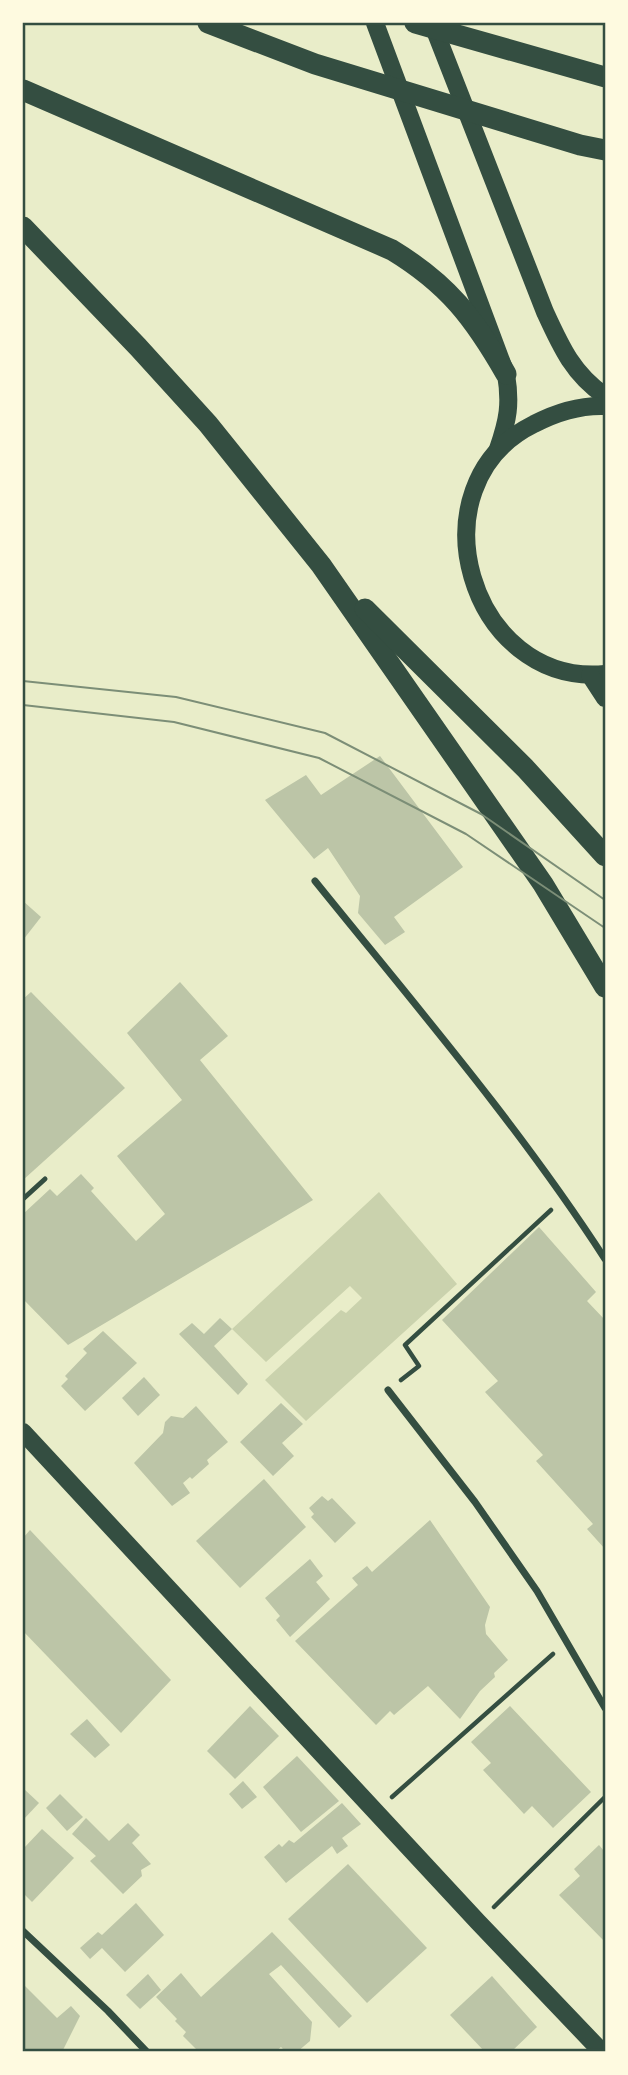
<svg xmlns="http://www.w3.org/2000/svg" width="628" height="2075" viewBox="0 0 628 2075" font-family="'Roboto Serif',serif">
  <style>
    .green { fill: #cad2ad }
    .building { fill: #bcc5a7 }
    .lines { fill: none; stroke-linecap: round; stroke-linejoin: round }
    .path { stroke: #344e41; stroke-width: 4.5 }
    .service { stroke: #344e41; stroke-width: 5 }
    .minor { stroke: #344e41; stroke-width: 7 }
    .primary { stroke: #344e41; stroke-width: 18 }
    .motorway { stroke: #344e41; stroke-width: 21 }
    .tram { stroke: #7c8e77; stroke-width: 2 }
    .neatline { fill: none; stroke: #344e41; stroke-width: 2.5 }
  </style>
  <rect width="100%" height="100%" fill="#e9edc9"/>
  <polygon class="green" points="379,1192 457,1284 306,1421 265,1380 341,1310 346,1313 362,1298 350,1286 266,1362 232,1329"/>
  <g class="building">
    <polygon points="380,756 463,867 394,917 405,932 385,945 358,913 360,896 328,848 314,859 265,800 306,775 321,795"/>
    <polygon points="23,901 41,917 23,940"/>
    <polygon points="180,982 228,1036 200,1060 313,1200 68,1345 23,1299 23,1214 50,1189 57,1196 81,1174 94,1188 91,1191 136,1241 165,1214 117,1156 182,1100 127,1033"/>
    <polygon points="31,992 125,1088 23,1180 23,999"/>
    <polygon points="539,1227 596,1292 587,1301 605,1320 605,1549 587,1529 593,1524 536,1461 543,1455 485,1392 498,1381 442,1320"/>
    <polygon points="220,1318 232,1329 214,1346 248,1384 238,1395 179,1334 192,1323 204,1334"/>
    <polygon points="103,1331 137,1363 85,1411 61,1386 68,1379 65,1376 87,1353 83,1349"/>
    <polygon points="144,1377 160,1395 138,1416 122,1398"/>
    <polygon points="281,1403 303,1424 282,1443 294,1456 273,1476 240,1442"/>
    <polygon points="196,1406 228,1442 207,1460 209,1464 192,1479 190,1477 183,1483 190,1493 172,1506 134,1463 163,1433 165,1422 171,1416 183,1418"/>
    <polygon points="264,1479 306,1527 240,1588 196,1541"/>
    <polygon points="322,1496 328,1501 332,1498 356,1523 335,1543 311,1517 314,1514 309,1508"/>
    <polygon points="430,1520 490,1607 485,1625 486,1634 508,1660 494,1673 495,1677 480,1691 460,1719 428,1686 394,1715 390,1711 376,1725 295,1641 358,1585 352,1578 367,1566 372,1572"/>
    <polygon points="30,1530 171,1680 121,1733 23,1631 23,1538"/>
    <polygon points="310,1559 323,1576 316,1582 330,1599 290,1637 276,1620 280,1616 265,1598"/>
    <polygon points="250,1706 279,1736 235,1779 207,1751"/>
    <polygon points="510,1706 591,1792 553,1828 532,1806 524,1814 483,1770 491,1763 471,1742"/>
    <polygon points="87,1719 110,1745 95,1758 70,1734"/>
    <polygon points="297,1756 339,1801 301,1832 263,1787"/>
    <polygon points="243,1781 257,1797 242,1809 229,1794"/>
    <polygon points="23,1788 39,1803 23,1820"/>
    <polygon points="60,1794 83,1817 67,1831 46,1808"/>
    <polygon points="342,1803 361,1824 342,1838 348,1846 337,1854 332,1846 286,1883 264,1857 279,1844 282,1847 289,1840 294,1843"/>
    <polygon points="86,1818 109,1841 128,1823 140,1835 132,1843 151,1864 141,1870 142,1876 123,1894 90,1861 96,1856 72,1834"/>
    <polygon points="42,1829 74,1858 32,1902 23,1893 23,1849"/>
    <polygon points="599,1845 604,1851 605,1850 605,1942 559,1895 580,1876 574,1869"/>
    <polygon points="348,1864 427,1948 367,2003 288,1919"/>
    <polygon points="136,1903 164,1935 125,1972 102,1948 90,1959 80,1948 98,1932 102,1935"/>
    <polygon points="272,1932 352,2016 339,2028 281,1965 269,1974 312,2022 310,2041 297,2052 286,2052 281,2047 275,2052 199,2052 183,2036 186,2032 175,2021 177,2019 156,1997 181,1973 201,1997"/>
    <polygon points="148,1974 161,1990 140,2009 126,1995"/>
    <polygon points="492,1976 537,2027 511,2052 485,2052 450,2015"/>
    <polygon points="23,1984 57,2018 71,2006 80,2016 62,2052 23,2052"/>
  </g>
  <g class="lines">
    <g class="path">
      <polyline points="401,1380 419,1366 405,1345 551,1210"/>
      <polyline points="392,1797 553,1654"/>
      <polyline points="494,1907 605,1797"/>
    </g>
    <polyline class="service" points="23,1199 45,1179"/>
    <g class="minor">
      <path d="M 315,881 C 415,1005 519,1126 605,1259"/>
      <polyline points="388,1390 475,1502 537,1591 605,1708"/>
      <polyline points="23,1931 108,2011 147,2052"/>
    </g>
    <g class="primary">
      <path d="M 375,23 L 506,374 C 511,404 508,420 498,449"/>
      <path d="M 432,23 L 545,312 C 561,347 573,374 605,396"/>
      <path d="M 605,406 C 579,405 557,412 534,424 C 410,485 470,687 605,674"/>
      <polyline points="590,675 605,698"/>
      <polyline points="23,1432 478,1922 602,2052"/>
    </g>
    <g class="motorway">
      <polyline points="208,23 315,64 580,145 605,150"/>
      <polyline points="415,23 605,77"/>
      <path d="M 23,90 L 392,250 C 448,284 474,318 506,374"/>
      <polyline points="23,227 138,347 208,424 321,565 543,884 605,987"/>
      <polyline points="365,609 525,768 605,856"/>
    </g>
    <g class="tram">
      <polyline points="23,681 176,697 325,733 481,814 605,900"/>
      <polyline points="23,705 174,722 319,758 466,834 605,928"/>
    </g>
  </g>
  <rect width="628" height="2075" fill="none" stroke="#fefae0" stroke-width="49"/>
  <rect x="24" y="24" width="580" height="2026" class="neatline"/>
</svg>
